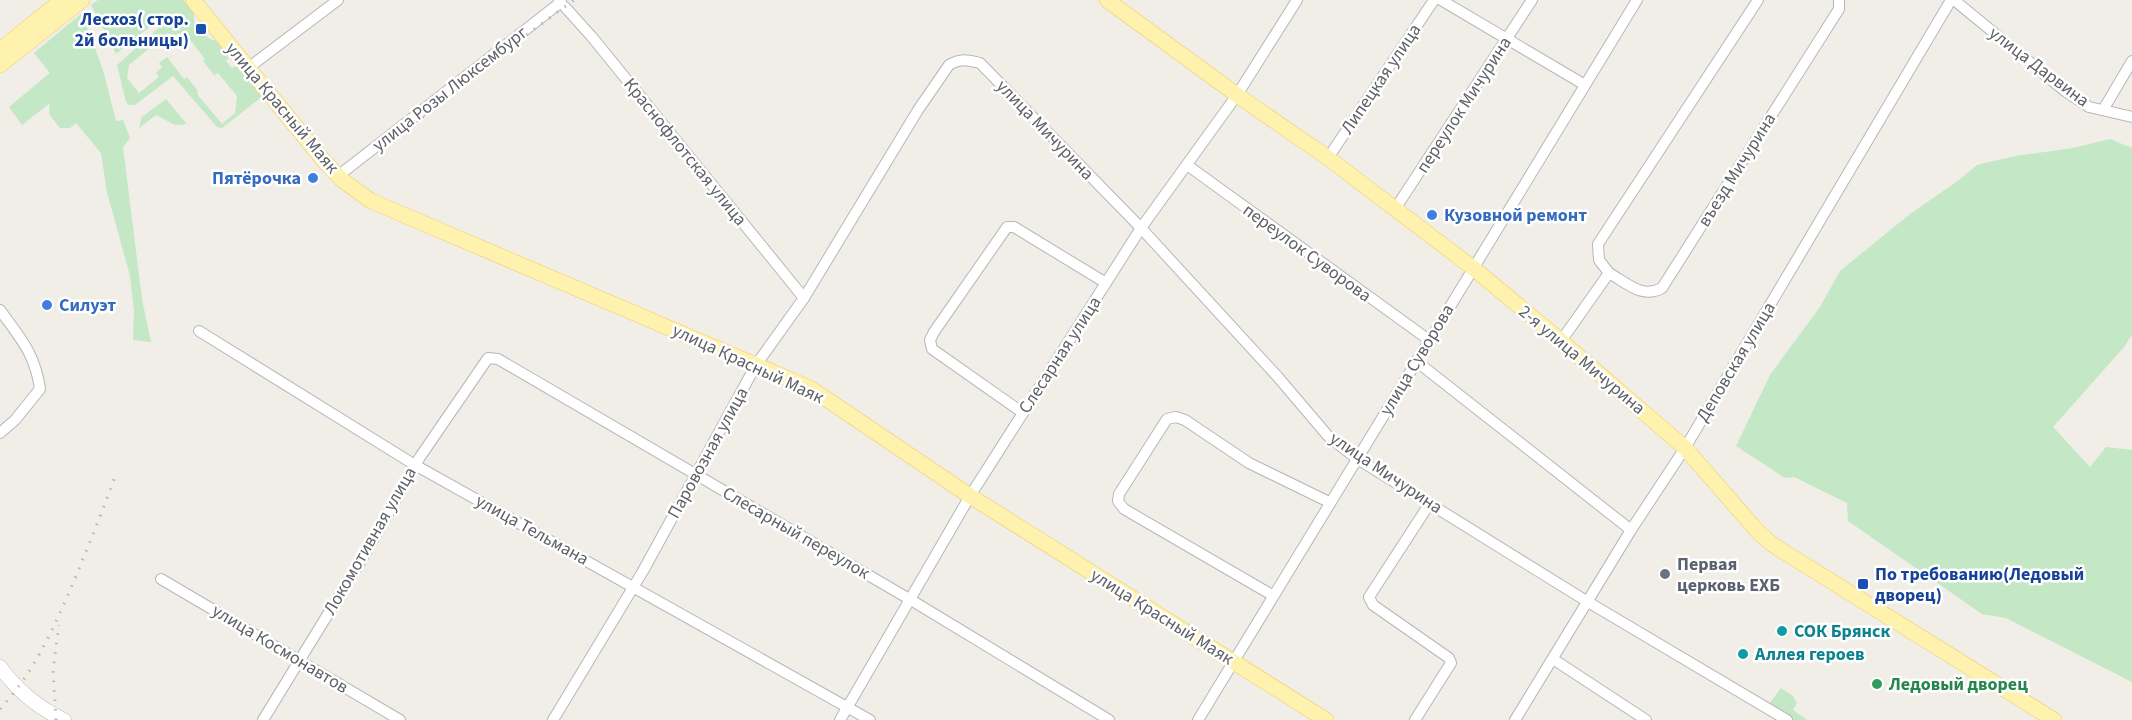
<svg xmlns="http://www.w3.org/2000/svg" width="2132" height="720" viewBox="0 0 2132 720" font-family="'Source Sans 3',sans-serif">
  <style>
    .green { fill: #c4e7c5; fill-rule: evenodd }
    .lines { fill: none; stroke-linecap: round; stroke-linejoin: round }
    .street-casing { stroke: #b4b7bb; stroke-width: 12 }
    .secondary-casing { stroke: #b5b9be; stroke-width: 15 }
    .primary-casing { stroke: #efca61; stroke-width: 16 }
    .street { stroke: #fff; stroke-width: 10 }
    .secondary { stroke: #fff; stroke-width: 14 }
    .primary { stroke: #fef2ae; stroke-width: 15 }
    .rail { stroke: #b5b6b7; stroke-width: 3; stroke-dasharray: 1.5 8; stroke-linecap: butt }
    .transit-dot { fill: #1a4fb4; stroke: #fff; stroke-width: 2 }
    .shop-dot { fill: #3f7fe0; stroke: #fff; stroke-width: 2 }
    .worship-dot { fill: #6b7280; stroke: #fff; stroke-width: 2 }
    .culture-dot { fill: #0f9aa8; stroke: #fff; stroke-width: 2 }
    .leisure-dot { fill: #2e9e5b; stroke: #fff; stroke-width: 2 }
    .labels { text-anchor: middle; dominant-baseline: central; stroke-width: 5; stroke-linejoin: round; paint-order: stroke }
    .transit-label { font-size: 18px; font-weight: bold; fill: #164399; stroke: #fff; text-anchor: end }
    .street-label { font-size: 18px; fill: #5e6267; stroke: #fff }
    .shop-label { font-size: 18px; font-weight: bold; fill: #366cbe; stroke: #fff; text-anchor: start }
    .worship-label { font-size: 18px; font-weight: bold; fill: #5b616d; stroke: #fff; text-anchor: start }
    .culture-label { font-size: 18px; font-weight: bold; fill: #0d838f; stroke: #fff; text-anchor: start }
    .leisure-label { font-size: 18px; font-weight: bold; fill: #27864d; stroke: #fff; text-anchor: start }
  </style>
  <rect width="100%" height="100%" fill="#f0eee7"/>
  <g class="green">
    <path d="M 98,0 L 183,0 L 194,12 L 194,21 L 208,38 L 216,41 L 230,57 L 226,61 L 232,68 L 237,65 L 263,96 L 222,128 L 217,127 L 173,76 L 135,105 L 129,105 L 126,102 L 117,65 L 162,25 L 158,20 L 116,54 L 91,5 ZM 168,33 L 174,36 L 179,33 L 182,37 L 188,37 L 205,59 L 203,61 L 214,75 L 218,73 L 237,96 L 235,113 L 222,124 L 197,94 L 198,91 L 187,77 L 184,79 L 167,57 L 159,63 L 162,67 L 156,73 L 159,77 L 139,93 L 127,78 L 129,65 Z"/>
    <polygon points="82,13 103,70 116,121 123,120 130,138 123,147 142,299 151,342 133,340 134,311 130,276 107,192 101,153 76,123 70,128 60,128 49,114 50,103 22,125 9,107 50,73 34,53"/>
    <polygon points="166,99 186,123 183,125 175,125 156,115 139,128 142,117"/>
    <polygon points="2110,139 2132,148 2132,334 2125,346 2053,427 2090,467 2106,447 2132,450 2132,682 2006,618 1982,614 1848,521 1847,503 1794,477 1785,478 1736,446 1770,375 1820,307 1840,271 1910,214 1959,180 1977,165 2015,156 2073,148"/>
    <polygon points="1781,688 1793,696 1797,703 1793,710 1807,720 1793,720 1770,706 1770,703"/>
  </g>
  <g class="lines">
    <defs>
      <g id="street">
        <polyline points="1441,0 1585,85"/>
        <polyline points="1954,0 2065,91 2089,107 2132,117"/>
        <polyline points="565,7 592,37 804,298"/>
        <polyline points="248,68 338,0"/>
        <polyline points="2103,110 2132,61"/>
        <polyline points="1328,158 1434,0"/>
        <polyline points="1187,165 1429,340"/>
        <polyline points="338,176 561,2 559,0"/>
        <polyline points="1395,209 1532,0"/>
        <path d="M 1609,273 C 1627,283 1642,299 1662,288 L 1839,9 L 1839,0"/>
        <path d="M 0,310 C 20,338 35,353 40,389 L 15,420 L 0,433"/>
        <polyline points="199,331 415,465 870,720"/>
        <polyline points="1561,341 1609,273 1599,260 1598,244 1758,0"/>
        <polyline points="1416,361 1631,530"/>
        <polyline points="1023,413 932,349 930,340 934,332 1007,227 1014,227 1106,283"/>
        <polyline points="161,579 400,720"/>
        <polyline points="1272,595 1124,509 1118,501 1119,494 1167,419 1176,417 1185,420 1249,463 1329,502"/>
        <polyline points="1553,659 1646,720"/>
        <polyline points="263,720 366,552 420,457 488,358 498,359 911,600 1109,720"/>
        <path d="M 553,720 L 643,571 L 756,365 L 804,298 L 918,110 L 949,65 C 961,58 967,60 980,63 L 1141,228 L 1277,376 L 1328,436 L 1356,458 L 1588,602 L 1787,720"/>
        <polyline points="840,720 970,496 1141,228 1237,95 1297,0"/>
        <polyline points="1198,720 1637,0"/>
        <polyline points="1415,720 1451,663 1449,658 1373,605 1369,597 1430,503"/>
        <polyline points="1515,720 1631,530 1685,448 1951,0"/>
      </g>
      <path id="secondary" d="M 0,667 C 17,690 38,708 64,720"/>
      <g id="primary">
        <polyline points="193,0 324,161 342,180 371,201 810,388 970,496 1326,720"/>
        <polyline points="1107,0 1237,95 1328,158 1473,268 1561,341 1685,448 1759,533 1773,545 2054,720"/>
        <polyline points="0,50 62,0"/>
        <polyline points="0,65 82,0"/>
      </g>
    </defs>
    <use href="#street" class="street-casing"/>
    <use href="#secondary" class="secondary-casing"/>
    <use href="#primary" class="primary-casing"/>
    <use href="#street" class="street"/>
    <use href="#secondary" class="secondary"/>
    <use href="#primary" class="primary"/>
    <g class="rail">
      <polyline points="393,142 480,69 574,0"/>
      <path d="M 0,709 C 32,674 49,638 68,595 C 85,555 101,515 116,474"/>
      <polyline points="56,720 53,670 59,625"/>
    </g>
  </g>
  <g class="transit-dot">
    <rect x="195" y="23" width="12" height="12" rx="3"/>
    <rect x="1857" y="578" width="12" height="12" rx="3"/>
  </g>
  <g class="shop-dot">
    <circle cx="313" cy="178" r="6"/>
    <circle cx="1432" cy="215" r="6"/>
    <circle cx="47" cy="305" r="6"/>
  </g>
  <circle class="worship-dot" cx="1665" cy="574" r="6"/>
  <g class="culture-dot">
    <circle cx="1782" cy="631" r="6"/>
    <circle cx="1743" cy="654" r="6"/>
  </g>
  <circle class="leisure-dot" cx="1877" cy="684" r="6"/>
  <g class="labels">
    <g class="transit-label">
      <text x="189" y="19">Лесхоз( стор.<tspan x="189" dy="21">2й больницы)</tspan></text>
      <text x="1875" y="574" text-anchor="start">По требованию(Ледовый<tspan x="1875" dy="21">дворец)</tspan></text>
    </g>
    <g class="street-label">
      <text transform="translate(2039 67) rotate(37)">улица Дарвина</text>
      <text transform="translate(1381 79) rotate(-56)">Липецкая улица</text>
      <text transform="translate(450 89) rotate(-38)">улица Розы Люксембург</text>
      <text transform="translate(1464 105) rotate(-57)">переулок Мичурина</text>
      <text transform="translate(282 108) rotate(50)">улица Красный Маяк</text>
      <text transform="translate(1045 130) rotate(46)">улица Мичурина</text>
      <text transform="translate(685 152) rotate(51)">Краснофлотская улица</text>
      <text transform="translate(1737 170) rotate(-58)">въезд Мичурина</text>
      <text transform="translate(1307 253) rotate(36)">переулок Суворова</text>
      <text transform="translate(1060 355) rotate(-57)">Слесарная улица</text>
      <text transform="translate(1417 360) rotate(-59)">улица Суворова</text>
      <text transform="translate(1582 360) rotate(40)">2-я улица Мичурина</text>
      <text transform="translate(1736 362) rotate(-59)">Деповская улица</text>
      <text transform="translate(748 364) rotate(25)">улица Красный Маяк</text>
      <text transform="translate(708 453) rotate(-61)">Паровозная улица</text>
      <text transform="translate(1386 473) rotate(34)">улица Мичурина</text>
      <text transform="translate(532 530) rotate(29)">улица Тельмана</text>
      <text transform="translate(796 533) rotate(30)">Слесарный переулок</text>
      <text transform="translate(370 541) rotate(-60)">Локомотивная улица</text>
      <text transform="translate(1162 617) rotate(32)">улица Красный Маяк</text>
      <text transform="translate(280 649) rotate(31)">улица Космонавтов</text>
    </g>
    <g class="shop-label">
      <text x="301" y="178" text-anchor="end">Пятёрочка</text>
      <text x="1444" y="215">Кузовной ремонт</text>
      <text x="59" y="305">Силуэт</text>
    </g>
    <g class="worship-label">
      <text x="1677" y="564">Первая<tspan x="1677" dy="21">церковь ЕХБ</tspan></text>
    </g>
    <g class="culture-label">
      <text x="1794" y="631">СОК Брянск</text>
      <text x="1755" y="654">Аллея героев</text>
    </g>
    <g class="leisure-label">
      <text x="1889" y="684">Ледовый дворец</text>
    </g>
  </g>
</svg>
